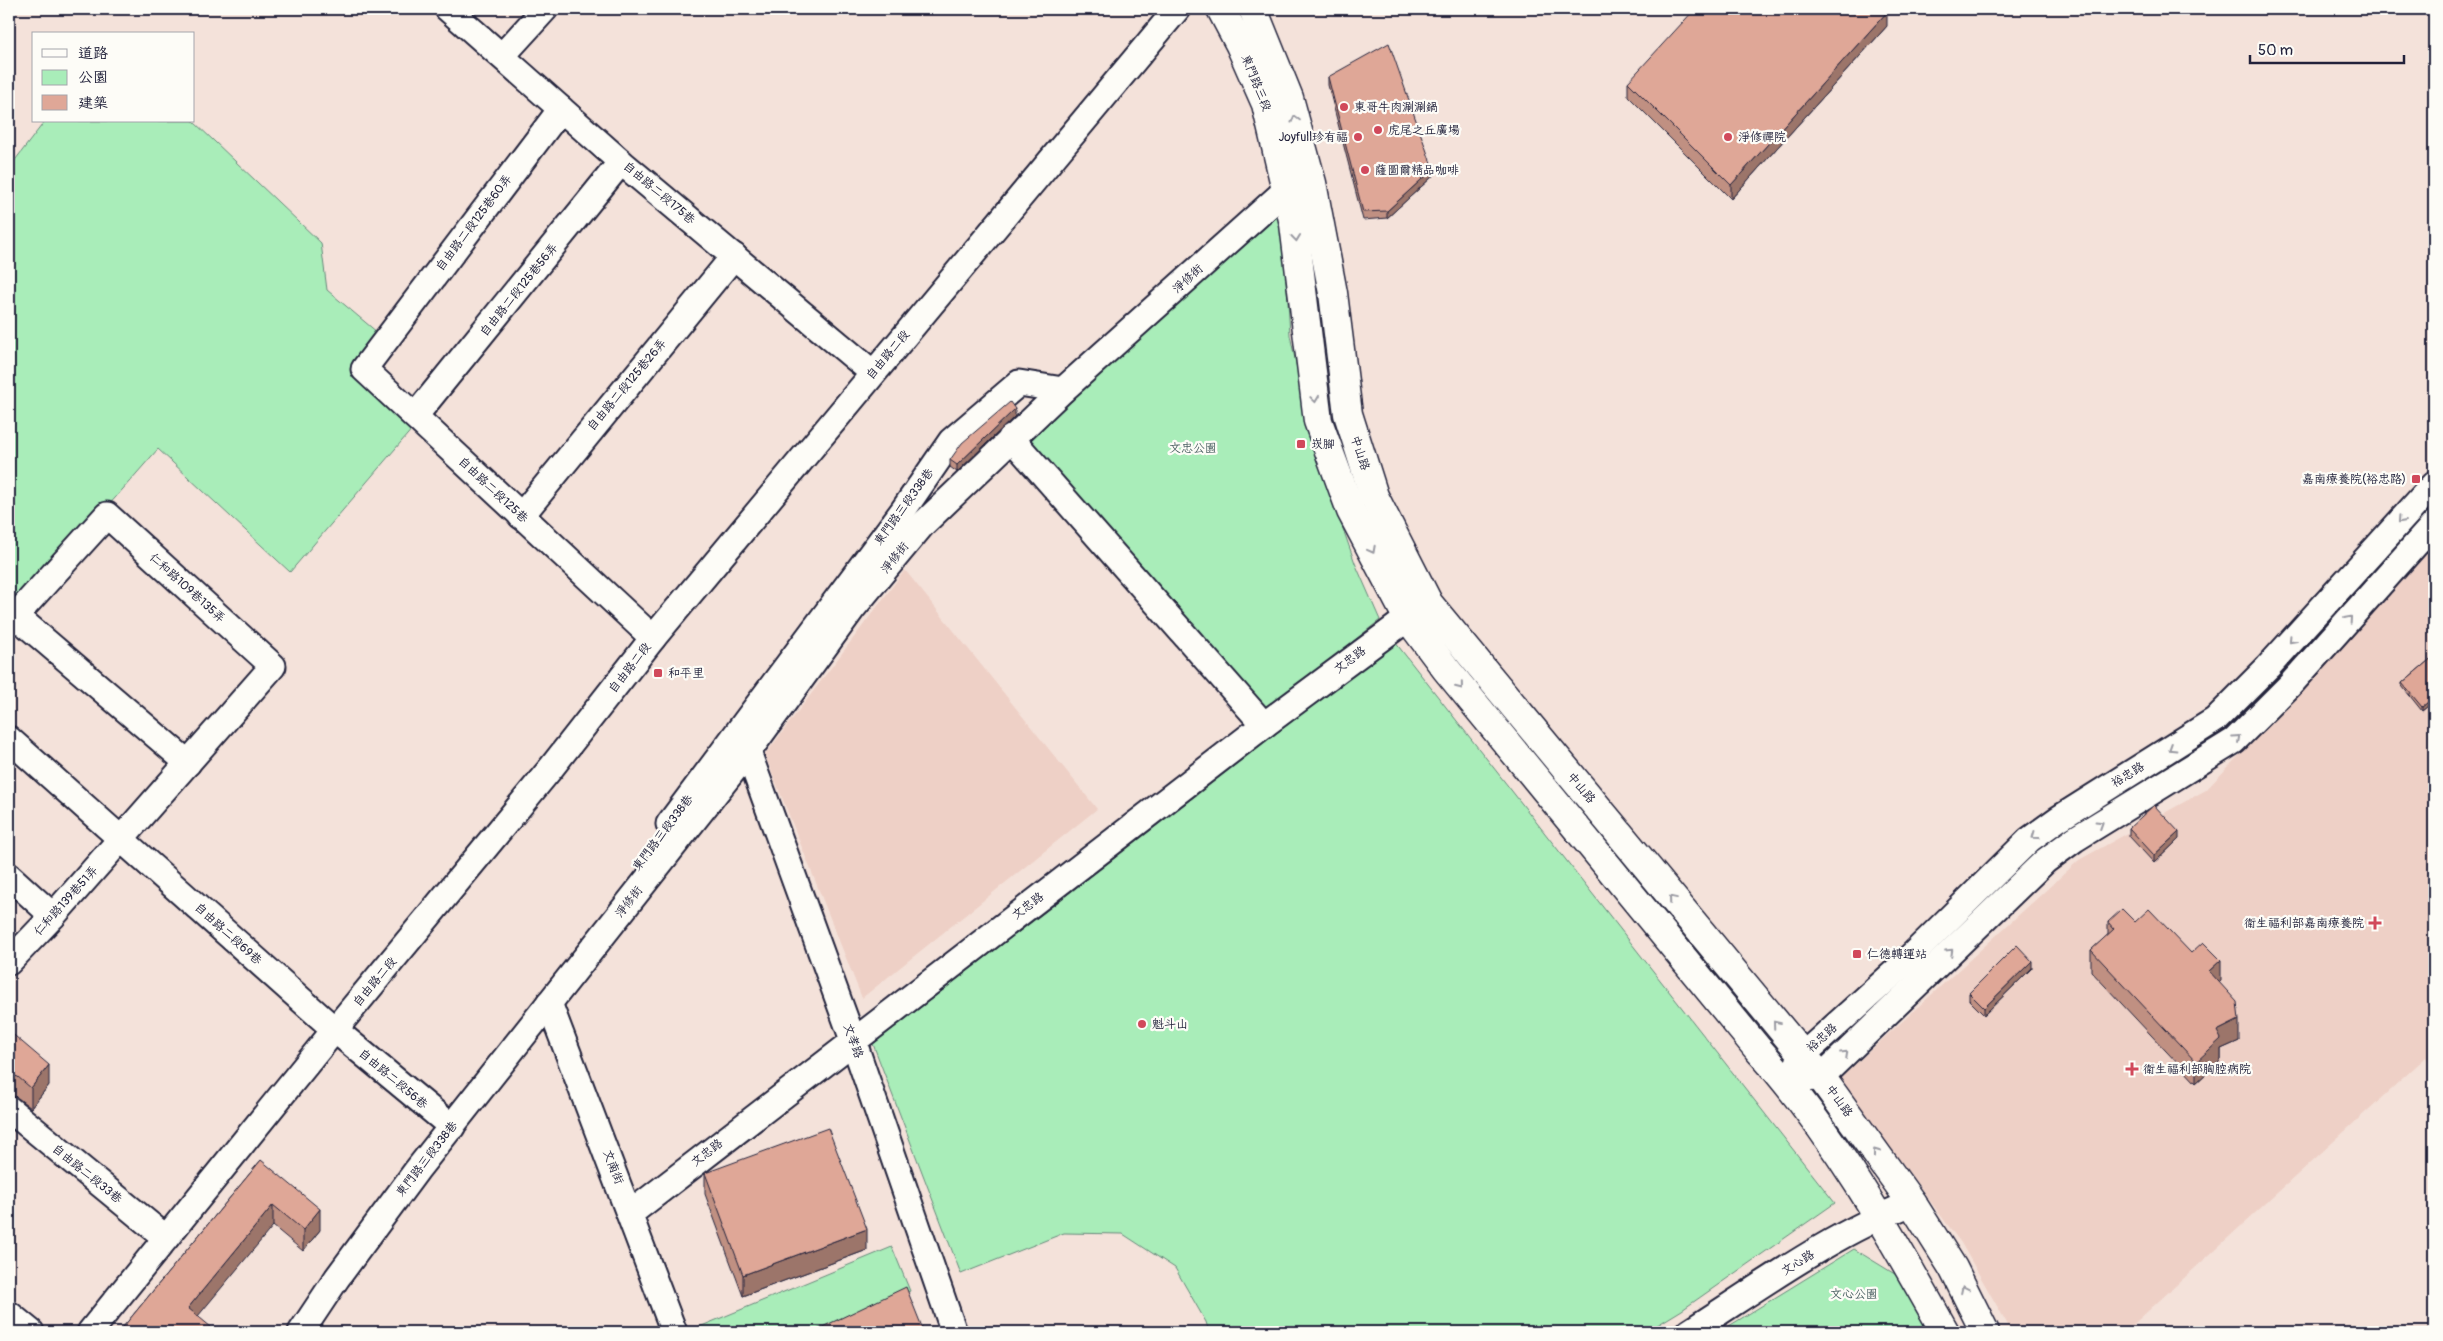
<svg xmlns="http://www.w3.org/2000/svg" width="2443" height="1341" viewBox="0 0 2443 1341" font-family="Pangolin,'LXGW WenKai TC',sans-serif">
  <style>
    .built { fill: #eed0c6 }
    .green { fill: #a9edb9; stroke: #66887a }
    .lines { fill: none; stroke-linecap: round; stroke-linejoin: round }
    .minor-casing { stroke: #22223b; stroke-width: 29 }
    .major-casing { stroke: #22223b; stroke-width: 31 }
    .minor { stroke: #fdfcf7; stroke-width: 25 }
    .major { stroke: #fdfcf7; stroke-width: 28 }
    .wall { fill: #c09082; stroke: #22223b }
    .shaded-wall { fill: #9c756a; stroke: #22223b }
    .building { fill: #dfa797; stroke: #22223b }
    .oneway { stroke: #9a9aa2 }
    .poi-dot { fill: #d1495b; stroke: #fdfcf7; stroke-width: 2 }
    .labels { text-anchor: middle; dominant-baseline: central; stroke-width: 4.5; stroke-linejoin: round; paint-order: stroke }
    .street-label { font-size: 12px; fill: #22223b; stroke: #fdfcf7 }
    .poi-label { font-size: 12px; fill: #22223b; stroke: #fdfcf7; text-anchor: start }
    .park-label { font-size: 12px; fill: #4a5f61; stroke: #fdfcf7 }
  </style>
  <rect width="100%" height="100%" fill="#f4e2da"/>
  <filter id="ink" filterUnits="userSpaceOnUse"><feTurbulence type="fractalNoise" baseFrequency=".02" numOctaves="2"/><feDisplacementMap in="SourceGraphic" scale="10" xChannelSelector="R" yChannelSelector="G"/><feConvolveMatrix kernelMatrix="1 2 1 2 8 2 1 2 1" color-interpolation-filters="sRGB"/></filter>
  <g filter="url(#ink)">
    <g class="built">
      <polygon points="2434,546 2434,1069 2426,1057 2125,1332 2012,1332 1961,1243 1897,1156 1837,1081 2079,860 2206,790 2297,695"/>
      <polygon points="905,570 1097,809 862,998 765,755"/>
    </g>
    <g class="green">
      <polygon points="45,121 193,121 321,243 327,290 384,338 356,372 413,428 290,572 158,449 9,619 9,168"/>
      <polygon points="1282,205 1290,335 1312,441 1355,563 1380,620 1266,710 1029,439"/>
      <polygon points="1395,642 1835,1203 1682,1310 1646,1332 1209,1332 1206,1322 1175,1268 1123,1234 1064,1233 961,1274 873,1044"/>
      <polygon points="892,1247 910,1291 822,1332 692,1332 692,1330"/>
      <polygon points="1854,1249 1898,1276 1929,1332 1728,1332 1729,1326"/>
    </g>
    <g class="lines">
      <defs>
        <g id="minor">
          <polyline points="448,9 621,162 873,373"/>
          <polyline points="502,56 545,9"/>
          <polyline points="561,109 364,369 653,638"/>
          <polyline points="415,416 621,162"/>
          <polyline points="1011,438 1264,725"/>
          <polyline points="521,516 734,256"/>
          <polyline points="15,615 188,763"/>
          <polyline points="9,623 107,515 273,666 53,916 9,962"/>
          <polyline points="9,739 335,1030 452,1127"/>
          <polyline points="748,752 853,1040 954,1332"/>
          <polyline points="669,824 902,512 951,441 1019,383 1063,390"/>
          <polyline points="9,876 53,916"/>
          <polyline points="549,1003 674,1332"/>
          <polyline points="1802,1080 1821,1077 2045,861 2075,839 2234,741 2290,685 2434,524"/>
          <polyline points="1788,1082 1802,1056 1897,970 2029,840 2058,819 2215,720 2268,667 2434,484"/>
          <polyline points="9,1109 166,1238"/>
          <polyline points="631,1213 1264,725 1423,607"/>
          <polyline points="9,1314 31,1332"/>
          <polyline points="90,1332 323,1044 551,768 653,638 1177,9"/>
          <polyline points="301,1332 337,1278 417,1170 748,752 853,608 922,525 1063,390 1286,190 1304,185"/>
          <path d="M 1689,1332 C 1761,1286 1832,1234 1912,1203"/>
        </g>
        <g id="major">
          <path d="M 1221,9 L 1240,45 L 1266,104 L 1294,224 L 1318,421 L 1351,511 L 1407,617 L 1446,669 L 1757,1048 C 1833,1132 1890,1234 1945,1332"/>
          <polyline points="1253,9 1289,98 1312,183 1333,293 1348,414 1374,496 1429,604 1821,1077 1912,1203 1953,1268 1985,1332"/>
        </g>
      </defs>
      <use href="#minor" class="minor-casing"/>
      <use href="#major" class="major-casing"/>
      <use href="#minor" class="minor"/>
      <use href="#major" class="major"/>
    </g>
    <g class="wall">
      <polygon points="1887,26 1731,199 1628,96 1628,82"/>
      <polygon points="1328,77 1433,176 1387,218 1363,220 1328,85"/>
      <polygon points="1015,416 957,472 950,467 950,460"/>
      <polygon points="2434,656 2434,701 2422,711 2402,686 2402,683"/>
      <polygon points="2129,828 2179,839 2154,863 2129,836"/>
      <polygon points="2108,922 2135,922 2191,953 2221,981 2219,982 2239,1041 2221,1049 2221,1060 2196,1083 2091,971 2091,950 2108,935"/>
      <polygon points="2032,968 1984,1015 1969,1000 1969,993"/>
      <polygon points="9,1031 49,1085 31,1108 18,1098 9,1095"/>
      <polygon points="261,1160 320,1230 303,1251 273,1226 119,1332"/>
      <polygon points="705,1173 867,1250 743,1296 705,1194"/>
    </g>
    <g class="shaded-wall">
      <polygon points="1887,12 1887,26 1731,199 1731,185"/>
      <polygon points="1433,169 1433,176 1387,218 1387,211"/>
      <polygon points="1015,409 1015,416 957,472 957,465"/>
      <polygon points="2434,697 2434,701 2422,711 2422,707"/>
      <polygon points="2179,832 2179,839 2154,863 2154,855"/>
      <polygon points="2221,960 2221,981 2209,992 2209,971"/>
      <polygon points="2032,961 2032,968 1984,1015 1984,1008"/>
      <polygon points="2239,1020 2239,1041 2221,1049 2221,1060 2196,1083 2196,1062 2217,1031"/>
      <polygon points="49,1065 49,1085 31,1108 31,1088"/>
      <polygon points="273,1205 273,1226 188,1328 188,1308"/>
      <polygon points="320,1209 320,1230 303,1251 303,1230"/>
      <polygon points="867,1229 867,1250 743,1296 743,1275"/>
    </g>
    <g class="building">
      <polygon points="1695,9 1884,9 1887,12 1731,185 1628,82"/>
      <polygon points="1389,43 1433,169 1387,211 1363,212 1328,77"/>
      <polygon points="1010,402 1015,409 957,465 950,460 962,443"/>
      <polygon points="2434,656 2434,697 2422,707 2402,683"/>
      <polygon points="2154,805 2179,832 2154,855 2129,828"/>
      <polygon points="2122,909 2135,922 2149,909 2191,953 2203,942 2221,960 2209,971 2237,1002 2239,1020 2217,1031 2221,1039 2196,1062 2091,950 2114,929 2108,922"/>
      <polygon points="2017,945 2032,961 1984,1008 1969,993"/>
      <polygon points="9,1031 49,1065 31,1088 18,1077 9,1074"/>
      <polygon points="828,1128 867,1229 743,1275 705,1173"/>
      <polygon points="261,1160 320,1209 303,1230 273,1205 188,1308 217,1332 119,1332"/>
      <polygon points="906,1287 924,1332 812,1332"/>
    </g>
    <defs><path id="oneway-chevron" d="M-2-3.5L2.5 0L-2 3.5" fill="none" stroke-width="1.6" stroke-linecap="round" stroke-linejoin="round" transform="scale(1.25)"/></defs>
    <g class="oneway">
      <use href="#oneway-chevron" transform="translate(1295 119) rotate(-105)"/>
      <use href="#oneway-chevron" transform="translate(1296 238) rotate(84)"/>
      <use href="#oneway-chevron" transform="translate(1315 399) rotate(82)"/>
      <use href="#oneway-chevron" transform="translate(2401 520) rotate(132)"/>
      <use href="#oneway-chevron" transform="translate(1372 550) rotate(62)"/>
      <use href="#oneway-chevron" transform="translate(2349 619) rotate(-49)"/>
      <use href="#oneway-chevron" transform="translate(2292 640) rotate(132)"/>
      <use href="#oneway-chevron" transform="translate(1460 686) rotate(51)"/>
      <use href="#oneway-chevron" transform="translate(2237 738) rotate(-42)"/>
      <use href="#oneway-chevron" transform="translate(2172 748) rotate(148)"/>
      <use href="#oneway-chevron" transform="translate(2100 824) rotate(-32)"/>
      <use href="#oneway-chevron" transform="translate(2035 836) rotate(144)"/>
      <use href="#oneway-chevron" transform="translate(1672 899) rotate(-130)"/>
      <use href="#oneway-chevron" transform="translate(1950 952) rotate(-44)"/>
      <use href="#oneway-chevron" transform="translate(1776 1024) rotate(-130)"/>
      <use href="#oneway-chevron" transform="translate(1845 1054) rotate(-44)"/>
      <use href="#oneway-chevron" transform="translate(1876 1152) rotate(-126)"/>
      <use href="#oneway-chevron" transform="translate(1964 1289) rotate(-116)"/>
    </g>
  </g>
  <g class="poi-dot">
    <circle cx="1344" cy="107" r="5"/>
    <circle cx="1378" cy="130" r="5"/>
    <circle cx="1358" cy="137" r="5"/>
    <circle cx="1728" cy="137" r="5"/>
    <circle cx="1365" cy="170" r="5"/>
    <rect x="1296" y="439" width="10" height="10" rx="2.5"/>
    <rect x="2411" y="474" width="10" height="10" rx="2.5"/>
    <rect x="653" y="668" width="10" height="10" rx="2.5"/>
    <path d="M2372.5 915.5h5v5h5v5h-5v5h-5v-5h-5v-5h5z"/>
    <rect x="1852" y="949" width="10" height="10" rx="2.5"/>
    <circle cx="1142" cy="1024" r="5"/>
    <path d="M2129.5 1061.5h5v5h5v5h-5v5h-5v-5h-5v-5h5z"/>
  </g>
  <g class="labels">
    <g class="street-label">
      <text transform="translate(1256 83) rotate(68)">東門路三段</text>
      <text transform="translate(659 193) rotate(40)">自由路二段175巷</text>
      <text transform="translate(474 223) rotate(-53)">自由路二段125巷60弄</text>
      <text transform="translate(1188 279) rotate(-42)">淨修街</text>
      <text transform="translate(519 290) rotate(-51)">自由路二段125巷56弄</text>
      <text transform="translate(888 355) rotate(-50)">自由路二段</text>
      <text transform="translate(627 385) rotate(-50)">自由路二段125巷26弄</text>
      <text transform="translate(1360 453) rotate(72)">中山路</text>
      <text transform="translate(493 490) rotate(43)">自由路二段125巷</text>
      <text transform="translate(904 507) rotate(-54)">東門路三段338巷</text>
      <text transform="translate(895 558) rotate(-51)">淨修街</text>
      <text transform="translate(187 588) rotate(42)">仁和路109巷135弄</text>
      <text transform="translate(1350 660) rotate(-37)">文忠路</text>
      <text transform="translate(630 668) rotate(-52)">自由路二段</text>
      <text transform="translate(2128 775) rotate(-32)">裕忠路</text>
      <text transform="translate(1581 788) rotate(50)">中山路</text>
      <text transform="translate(663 833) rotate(-53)">東門路三段338巷</text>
      <text transform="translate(66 901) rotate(-48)">仁和路139巷51弄</text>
      <text transform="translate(629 902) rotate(-52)">淨修街</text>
      <text transform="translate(1028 906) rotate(-37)">文忠路</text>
      <text transform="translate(228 934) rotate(42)">自由路二段69巷</text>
      <text transform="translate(375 982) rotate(-50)">自由路二段</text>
      <text transform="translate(1822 1038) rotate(-42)">裕忠路</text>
      <text transform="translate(853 1041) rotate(70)">文孝路</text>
      <text transform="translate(393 1079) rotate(40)">自由路二段56巷</text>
      <text transform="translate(1839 1101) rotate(54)">中山路</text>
      <text transform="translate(707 1153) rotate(-38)">文忠路</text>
      <text transform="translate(427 1159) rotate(-52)">東門路三段338巷</text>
      <text transform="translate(613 1167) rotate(69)">文南街</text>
      <text transform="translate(87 1174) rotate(39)">自由路二段33巷</text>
      <text transform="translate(1798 1263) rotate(-32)">文心路</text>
    </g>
    <g class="poi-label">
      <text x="1354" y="107">東哥牛肉涮涮鍋</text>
      <text x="1388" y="130">虎尾之丘廣場</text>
      <text x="1348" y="137" text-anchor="end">Joyfull珍有福</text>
      <text x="1738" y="137">淨修禪院</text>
      <text x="1375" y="170">薩圖爾精品咖啡</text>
      <text x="1311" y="444">崁腳</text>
      <text x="2406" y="479" text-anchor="end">嘉南療養院(裕忠路)</text>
      <text x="668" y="673">和平里</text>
      <text x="2364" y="923" text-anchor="end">衛生福利部嘉南療養院</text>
      <text x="1867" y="954">仁德轉運站</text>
      <text x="1152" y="1024">魁斗山</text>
      <text x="2143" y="1069">衛生福利部胸腔病院</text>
    </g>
    <g class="park-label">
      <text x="1193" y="448">文忠公園</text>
      <text x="1854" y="1294">文心公園</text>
    </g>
  </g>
  <rect width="2443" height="1341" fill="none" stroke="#fdfcf7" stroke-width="30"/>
  <rect x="15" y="15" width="2413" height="1311" fill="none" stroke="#22223b" stroke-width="2" filter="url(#ink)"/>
  <rect x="32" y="32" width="162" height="90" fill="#fdfcf7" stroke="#a5a5ac"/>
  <rect x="42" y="49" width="25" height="8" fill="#fdfcf7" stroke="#a5a5ac"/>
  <text x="78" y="58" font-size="15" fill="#22223b">道路</text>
  <rect x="42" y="70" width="25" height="15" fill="#a9edb9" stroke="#a5a5ac"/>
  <text x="78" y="82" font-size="15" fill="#22223b">公園</text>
  <rect x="42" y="95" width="25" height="15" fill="#dfa797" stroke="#a5a5ac"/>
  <text x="78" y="108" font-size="15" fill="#22223b">建築</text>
  <path d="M2250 55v8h154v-8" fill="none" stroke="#22223b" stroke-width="2.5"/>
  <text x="2258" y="55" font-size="15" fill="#22223b" stroke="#fdfcf7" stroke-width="4" paint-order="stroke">50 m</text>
</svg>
